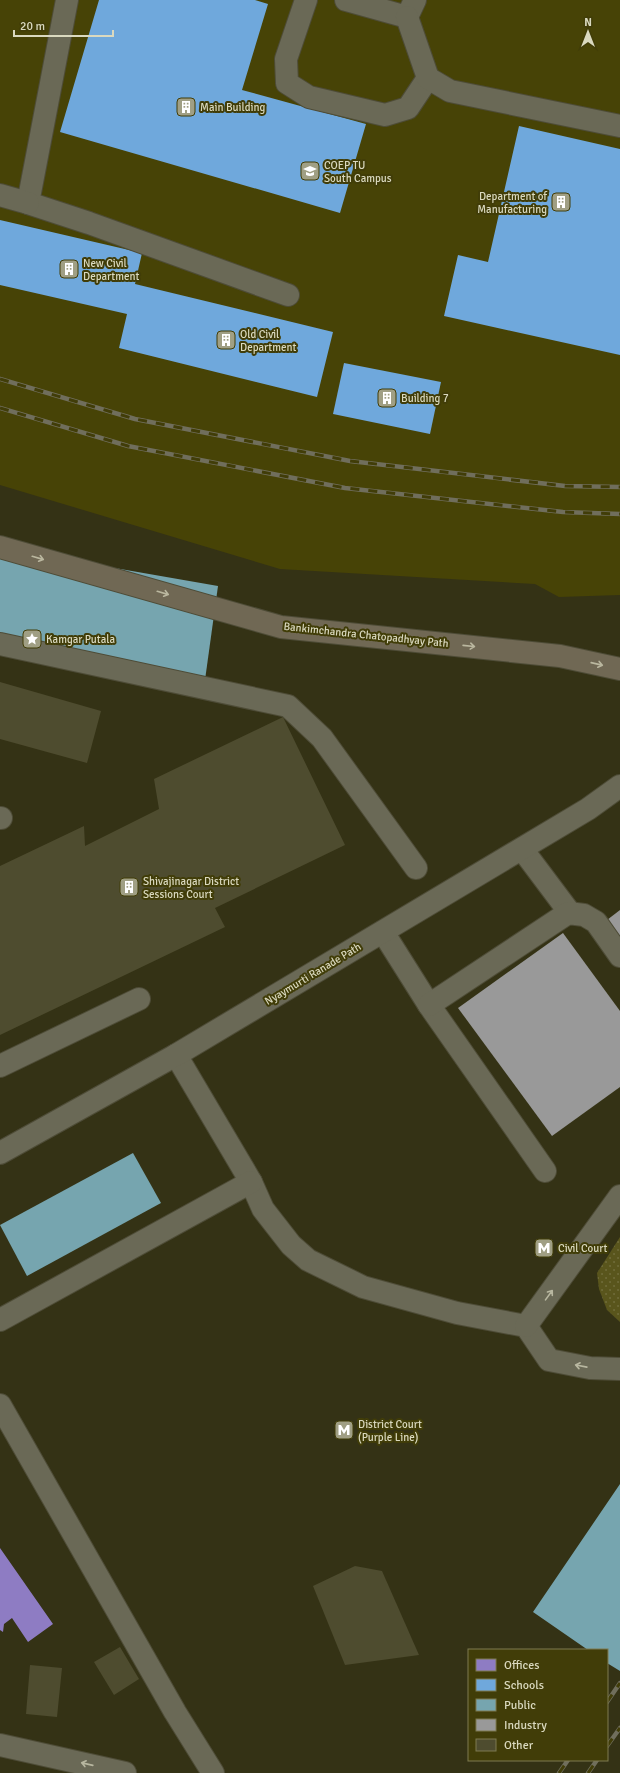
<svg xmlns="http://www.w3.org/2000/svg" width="620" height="1773" viewBox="0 0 620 1773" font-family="Signika,sans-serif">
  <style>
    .built { fill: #474306 }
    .park { fill: url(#park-dots) }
    .offices { fill: #8e7cc3 }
    .schools { fill: #6fa8dc }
    .public { fill: #76a5af }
    .industry { fill: #999 }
    .building { fill: #4e4c2f }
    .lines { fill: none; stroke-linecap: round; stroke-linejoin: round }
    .minor-casing { stroke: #4e4c37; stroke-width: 24 }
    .major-casing { stroke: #4e4c37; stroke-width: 24 }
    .minor { stroke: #6a6956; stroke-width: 22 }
    .major { stroke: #706854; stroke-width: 22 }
    .rail-casing { stroke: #706e5c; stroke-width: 4.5 }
    .rail { stroke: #413d08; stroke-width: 3; stroke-dasharray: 9; stroke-linecap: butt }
    .oneway { stroke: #bab79f }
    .oneway2 { stroke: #b8b7a0 }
    .labels { text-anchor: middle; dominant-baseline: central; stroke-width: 4; stroke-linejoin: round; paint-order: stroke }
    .poi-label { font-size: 11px; fill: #dad9bf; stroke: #413d08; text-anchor: start }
    .street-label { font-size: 11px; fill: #dad9bf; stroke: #413d08 }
  </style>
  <defs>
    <pattern id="park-dots" width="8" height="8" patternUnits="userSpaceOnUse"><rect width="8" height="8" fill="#59551c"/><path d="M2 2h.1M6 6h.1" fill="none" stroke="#706d3b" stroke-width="1.8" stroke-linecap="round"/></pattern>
  </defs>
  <rect width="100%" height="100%" fill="#343215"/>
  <polygon class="built" points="0,0 620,0 620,595 559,597 535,584 280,569 0,485"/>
  <polygon class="park" points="620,1237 620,1322 607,1310 599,1289 597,1273"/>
  <polygon class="offices" points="0,1548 53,1624 28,1642 12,1618 4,1624 3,1632 0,1630"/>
  <g class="schools">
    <polygon points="99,0 255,0 268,4 242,90 366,124 340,213 60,132"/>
    <polygon points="519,126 620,149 620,355 444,316 458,255 488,262"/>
    <polygon points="0,220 142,253 135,284 333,332 317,397 119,348 127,314 0,285"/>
    <polygon points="344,363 441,382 430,434 333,414"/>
  </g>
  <g class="public">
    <polygon points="0,548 218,586 205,680 0,637"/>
    <polygon points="133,1153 161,1203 27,1276 0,1225"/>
    <polygon points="620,1484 620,1671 607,1663 607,1650 588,1650 533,1612"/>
  </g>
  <g class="industry">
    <polygon points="620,910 620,938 607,920"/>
    <polygon points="563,933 620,1011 620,1087 552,1136 458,1008"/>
  </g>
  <g class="building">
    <polygon points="0,682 101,711 87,763 0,739"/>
    <polygon points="283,717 345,845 215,908 225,927 0,1035 0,866 84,826 85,846 159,809 154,779"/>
    <polygon points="355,1566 382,1571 419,1655 345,1665 313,1586"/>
    <polygon points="120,1647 139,1679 114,1695 94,1662"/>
    <polygon points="30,1665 62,1668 57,1717 26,1714"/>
  </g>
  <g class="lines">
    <defs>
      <g id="minor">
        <polyline points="67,0 28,203 89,223 288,295"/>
        <polyline points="306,0 286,59 287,83 309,97 385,115 408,108 428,78"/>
        <polyline points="346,0 407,17 415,0"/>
        <polyline points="407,17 428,78 450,91 620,126"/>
        <polyline points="0,195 28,203"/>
        <polyline points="0,644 288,706 322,738 416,868"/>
        <polyline points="0,818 1,818"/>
        <polyline points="522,849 570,913"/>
        <polyline points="383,932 429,1005 545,1171"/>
        <polyline points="429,1005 568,913 584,915 596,922 620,956"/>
        <polyline points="176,1055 251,1182 263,1209 291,1245 308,1260 363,1287 457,1313 526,1326 549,1360 590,1368 620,1369"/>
        <polyline points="0,1066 139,999"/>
        <polyline points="0,1153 176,1055 588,809 620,786"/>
        <polyline points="0,1320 251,1182"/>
        <polyline points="526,1326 620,1196"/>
        <polyline points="0,1405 175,1712 213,1773"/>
        <polyline points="0,1745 125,1773"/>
      </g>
      <polyline id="major" points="0,547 281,627 560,656 620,669"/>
    </defs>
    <use href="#minor" class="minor-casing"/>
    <use href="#major" class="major-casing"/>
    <use href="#minor" class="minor"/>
    <use href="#major" class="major"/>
    <defs>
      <g id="rail">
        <polyline points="0,379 135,419 350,461 565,486 620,487"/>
        <polyline points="0,408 128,446 345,488 563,512 620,514"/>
        <polyline points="607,1702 620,1683"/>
        <polyline points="607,1746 620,1728"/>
        <polyline points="559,1773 568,1760"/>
        <polyline points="588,1773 597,1760"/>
      </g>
    </defs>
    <use href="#rail" class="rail-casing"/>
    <use href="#rail" class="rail"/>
  </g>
  <defs><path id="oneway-shaft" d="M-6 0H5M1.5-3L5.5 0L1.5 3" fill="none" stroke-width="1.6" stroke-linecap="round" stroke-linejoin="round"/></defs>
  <g class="oneway">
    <use href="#oneway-shaft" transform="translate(38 558) rotate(16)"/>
    <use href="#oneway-shaft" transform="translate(163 593) rotate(16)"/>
    <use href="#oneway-shaft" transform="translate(469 646) rotate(6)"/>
    <use href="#oneway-shaft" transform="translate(597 664) rotate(13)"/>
  </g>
  <g class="oneway2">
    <use href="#oneway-shaft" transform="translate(549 1295) rotate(-54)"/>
    <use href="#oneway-shaft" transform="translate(581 1366) rotate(-169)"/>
    <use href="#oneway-shaft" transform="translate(87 1764) rotate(-167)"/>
  </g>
  <defs>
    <symbol id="building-square" viewBox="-11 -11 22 22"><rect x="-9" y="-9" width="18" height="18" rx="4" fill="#a09f84" stroke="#413d08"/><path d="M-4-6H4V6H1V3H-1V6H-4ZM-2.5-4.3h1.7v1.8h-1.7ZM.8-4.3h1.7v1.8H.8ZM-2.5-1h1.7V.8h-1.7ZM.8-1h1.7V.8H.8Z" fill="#fff"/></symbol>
    <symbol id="university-square" viewBox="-11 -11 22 22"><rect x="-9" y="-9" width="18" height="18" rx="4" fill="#a09f84" stroke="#413d08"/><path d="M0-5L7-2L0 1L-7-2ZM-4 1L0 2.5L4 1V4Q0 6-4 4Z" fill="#fff"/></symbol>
    <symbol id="sight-square" viewBox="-11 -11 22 22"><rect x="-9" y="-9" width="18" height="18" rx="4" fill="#a09f84" stroke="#413d08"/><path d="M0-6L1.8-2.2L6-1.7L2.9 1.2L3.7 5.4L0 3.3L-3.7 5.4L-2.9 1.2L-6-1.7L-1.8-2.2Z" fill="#fff"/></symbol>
    <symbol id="metro-square" viewBox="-11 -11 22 22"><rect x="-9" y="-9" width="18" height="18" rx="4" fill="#a09f84" stroke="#413d08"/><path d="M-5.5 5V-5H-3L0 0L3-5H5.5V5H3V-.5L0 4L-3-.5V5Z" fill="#fff"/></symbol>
  </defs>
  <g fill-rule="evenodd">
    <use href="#building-square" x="175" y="96" width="22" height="22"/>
    <use href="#university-square" x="299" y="160" width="22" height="22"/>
    <use href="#building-square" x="550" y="191" width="22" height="22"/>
    <use href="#building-square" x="58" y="258" width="22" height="22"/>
    <use href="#building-square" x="215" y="329" width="22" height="22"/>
    <use href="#building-square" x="376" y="387" width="22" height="22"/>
    <use href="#sight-square" x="21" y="628" width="22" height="22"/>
    <use href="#building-square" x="118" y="876" width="22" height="22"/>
    <use href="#metro-square" x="533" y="1237" width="22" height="22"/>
    <use href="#metro-square" x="333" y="1419" width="22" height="22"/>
  </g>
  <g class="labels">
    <g class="poi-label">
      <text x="200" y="107">Main Building</text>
      <text x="324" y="165">COEP TU<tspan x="324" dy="13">South Campus</tspan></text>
      <text x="547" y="196" text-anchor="end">Department of<tspan x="547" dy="13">Manufacturing</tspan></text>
      <text x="83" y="263">New Civil<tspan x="83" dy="13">Department</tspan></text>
      <text x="240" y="334">Old Civil<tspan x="240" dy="13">Department</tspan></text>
      <text x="401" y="398">Building 7</text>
      <text x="46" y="639">Kamgar Putala</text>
      <text x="143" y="881">Shivajinagar District<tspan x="143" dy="13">Sessions Court</tspan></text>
      <text x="558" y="1248">Civil Court</text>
      <text x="358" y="1424">District Court<tspan x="358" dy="13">(Purple Line)</tspan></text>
    </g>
    <g class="street-label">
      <text transform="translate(366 635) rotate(6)">Bankimchandra Chatopadhyay Path</text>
      <text transform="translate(313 974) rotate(-31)">Nyaymurti Ranade Path</text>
    </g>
  </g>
  <rect x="468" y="1649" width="140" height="112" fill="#413d08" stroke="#7e7b51"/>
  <rect x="476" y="1659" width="20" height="12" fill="#8e7cc3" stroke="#7e7b51"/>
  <text x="504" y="1669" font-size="12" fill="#dad9bf">Offices</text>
  <rect x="476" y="1679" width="20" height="12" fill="#6fa8dc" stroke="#7e7b51"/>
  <text x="504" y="1689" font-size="12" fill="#dad9bf">Schools</text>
  <rect x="476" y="1699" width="20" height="12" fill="#76a5af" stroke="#7e7b51"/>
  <text x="504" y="1709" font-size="12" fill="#dad9bf">Public</text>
  <rect x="476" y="1719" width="20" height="12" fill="#999999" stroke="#7e7b51"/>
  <text x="504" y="1729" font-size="12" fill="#dad9bf">Industry</text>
  <rect x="476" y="1739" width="20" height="12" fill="#4e4c2f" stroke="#7e7b51"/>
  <text x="504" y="1749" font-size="12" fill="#dad9bf">Other</text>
  <g transform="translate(588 32)" stroke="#413d08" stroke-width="3" paint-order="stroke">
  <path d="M0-3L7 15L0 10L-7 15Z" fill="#dad9bf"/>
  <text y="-6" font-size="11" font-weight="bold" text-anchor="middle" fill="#dad9bf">N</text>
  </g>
  <path d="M14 30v6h99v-6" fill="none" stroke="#dad9bf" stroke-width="2"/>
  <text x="20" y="30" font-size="12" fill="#dad9bf" stroke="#413d08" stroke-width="3" paint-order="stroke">20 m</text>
</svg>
